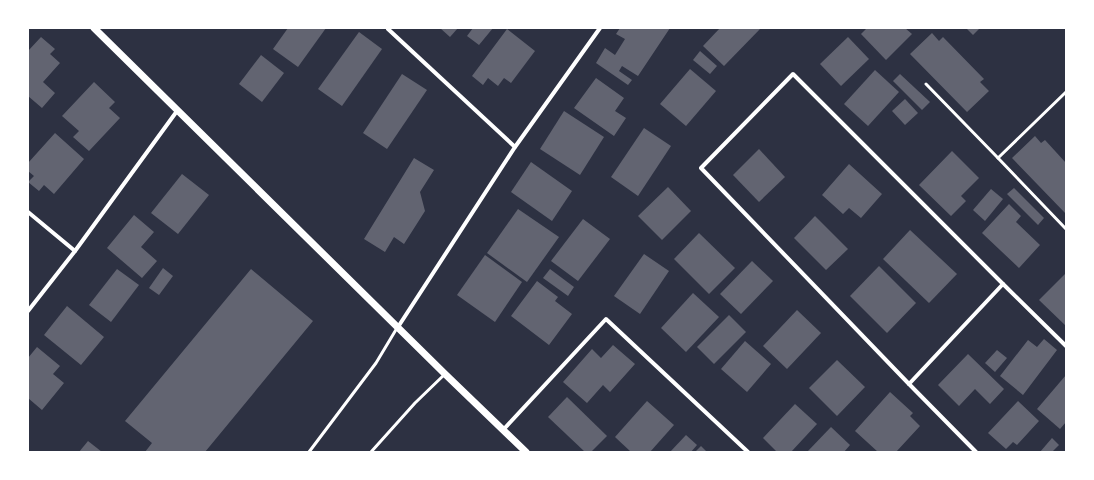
<svg xmlns="http://www.w3.org/2000/svg" width="1094" height="480" viewBox="0 0 1094 480" font-family="'DejaVu Sans',sans-serif">
  <style>
    .building { fill: #626471 }
    .lines { fill: none; stroke-linecap: round; stroke-linejoin: round }
    .service { stroke: #fff; stroke-width: 3 }
    .minor { stroke: #fff; stroke-width: 4 }
    .tertiary { stroke: #fff; stroke-width: 7 }
  </style>
  <rect width="100%" height="100%" fill="#2d3142"/>
  <g class="building">
    <polygon points="288,28 326,28 298,67 273,49"/>
    <polygon points="440,28 458,28 450,37"/>
    <polygon points="473,28 493,28 479,45 467,36"/>
    <polygon points="620,28 670,28 638,76 622,66 619,71 632,80 628,85 596,63 605,48 615,55 625,39 616,34"/>
    <polygon points="720,28 761,28 724,66 703,46"/>
    <polygon points="867,28 905,28 912,34 886,60 861,34"/>
    <polygon points="966,28 980,28 973,35"/>
    <polygon points="507,29 535,51 511,83 504,78 498,86 488,78 483,85 472,76"/>
    <polygon points="359,32 382,49 342,106 318,89"/>
    <polygon points="932,33 939,41 943,37 984,79 980,82 989,91 967,112 910,54"/>
    <polygon points="41,37 55,49 50,54 60,63 43,82 55,93 42,108 28,96 28,51"/>
    <polygon points="848,37 869,59 841,86 820,64"/>
    <polygon points="700,51 717,66 710,74 693,60"/>
    <polygon points="261,55 284,73 262,102 239,84"/>
    <polygon points="690,69 716,91 686,126 660,104"/>
    <polygon points="875,70 899,92 868,126 844,104"/>
    <polygon points="402,74 427,90 387,149 363,133"/>
    <polygon points="900,74 930,102 922,110 893,81"/>
    <polygon points="596,78 624,98 615,111 626,118 614,136 574,108"/>
    <polygon points="94,82 115,102 109,108 120,118 89,151 73,137 79,131 62,116"/>
    <polygon points="905,99 918,113 905,125 892,111"/>
    <polygon points="564,111 604,137 580,175 540,149"/>
    <polygon points="644,128 671,146 638,196 611,177"/>
    <polygon points="55,133 84,159 54,194 44,185 39,191 28,182 34,176 28,171 28,163"/>
    <polygon points="1035,136 1041,143 1045,140 1066,163 1066,214 1012,158"/>
    <polygon points="759,149 785,177 759,202 733,175"/>
    <polygon points="952,151 979,178 961,196 966,201 951,216 919,185"/>
    <polygon points="414,158 434,170 420,192 425,211 404,244 394,237 385,252 364,239"/>
    <polygon points="531,162 572,191 552,221 511,192"/>
    <polygon points="849,164 882,194 861,218 849,208 843,214 822,195"/>
    <polygon points="182,174 209,195 178,234 151,213"/>
    <polygon points="668,187 691,211 662,240 638,216"/>
    <polygon points="1014,188 1044,218 1038,225 1007,194"/>
    <polygon points="991,189 1003,199 985,221 973,210"/>
    <polygon points="1009,204 1021,216 1016,222 1040,245 1019,268 982,233"/>
    <polygon points="518,209 559,237 527,282 487,253"/>
    <polygon points="134,215 154,232 141,247 157,261 142,278 107,248"/>
    <polygon points="815,216 848,249 826,270 794,238"/>
    <polygon points="583,219 610,239 578,281 551,261"/>
    <polygon points="910,230 957,274 929,303 883,259"/>
    <polygon points="699,233 735,268 709,294 674,259"/>
    <polygon points="644,254 669,271 640,314 614,296"/>
    <polygon points="485,255 522,282 495,322 457,295"/>
    <polygon points="752,261 773,281 741,314 720,294"/>
    <polygon points="879,266 916,303 887,333 850,296"/>
    <polygon points="163,268 173,276 159,295 149,288"/>
    <polygon points="117,269 139,285 111,322 89,305"/>
    <polygon points="251,269 313,321 205,452 145,452 152,443 125,421"/>
    <polygon points="550,269 574,287 568,296 543,278"/>
    <polygon points="1066,273 1066,326 1039,300"/>
    <polygon points="537,281 558,297 555,301 572,314 549,345 511,316"/>
    <polygon points="693,293 719,317 686,352 661,328"/>
    <polygon points="67,306 104,337 81,365 44,335"/>
    <polygon points="797,310 821,333 787,369 763,346"/>
    <polygon points="729,315 746,332 714,364 697,347"/>
    <polygon points="1044,339 1057,350 1023,395 1000,376 1028,340 1037,347"/>
    <polygon points="745,341 771,364 747,392 721,369"/>
    <polygon points="613,345 635,364 610,392 603,385 587,403 563,382 592,349 601,358"/>
    <polygon points="37,347 60,366 53,374 64,383 42,410 28,398 28,358"/>
    <polygon points="997,350 1007,358 995,372 985,363"/>
    <polygon points="968,354 1004,389 990,404 975,389 959,406 938,385"/>
    <polygon points="837,360 865,387 837,416 809,388"/>
    <polygon points="1066,375 1066,422 1060,429 1037,409"/>
    <polygon points="890,392 913,413 910,416 920,426 896,452 878,452 855,431"/>
    <polygon points="567,397 607,436 591,452 585,452 548,417"/>
    <polygon points="647,401 674,425 650,452 631,452 615,437"/>
    <polygon points="1018,401 1039,421 1017,445 1013,442 1006,449 988,433"/>
    <polygon points="795,404 817,424 791,452 777,452 763,438"/>
    <polygon points="831,427 850,445 844,452 807,452"/>
    <polygon points="686,435 697,445 691,452 670,452"/>
    <polygon points="1052,438 1059,445 1052,452 1040,452"/>
    <polygon points="88,441 102,452 79,452"/>
    <polygon points="701,446 707,452 695,452"/>
  </g>
  <g class="lines">
    <g class="service">
      <polyline points="926,84 998,158 1066,92"/>
      <polyline points="998,158 1066,229"/>
      <polyline points="309,452 376,363 397,328"/>
      <polyline points="371,452 415,403 445,374"/>
    </g>
    <g class="minor">
      <polyline points="389,28 388,29 515,147"/>
      <polyline points="28,212 75,251"/>
      <polyline points="28,311 75,251 177,111"/>
      <polyline points="398,327 515,147 600,28"/>
      <polyline points="909,384 701,168 793,74 1003,284"/>
      <polyline points="503,430 606,319 748,452"/>
      <polyline points="976,452 909,384 1003,284 1066,346"/>
    </g>
    <polyline class="tertiary" points="94,28 445,374 526,452"/>
  </g>
  <rect width="1094" height="480" fill="none" stroke="#ffffff" stroke-width="58"/>
</svg>
